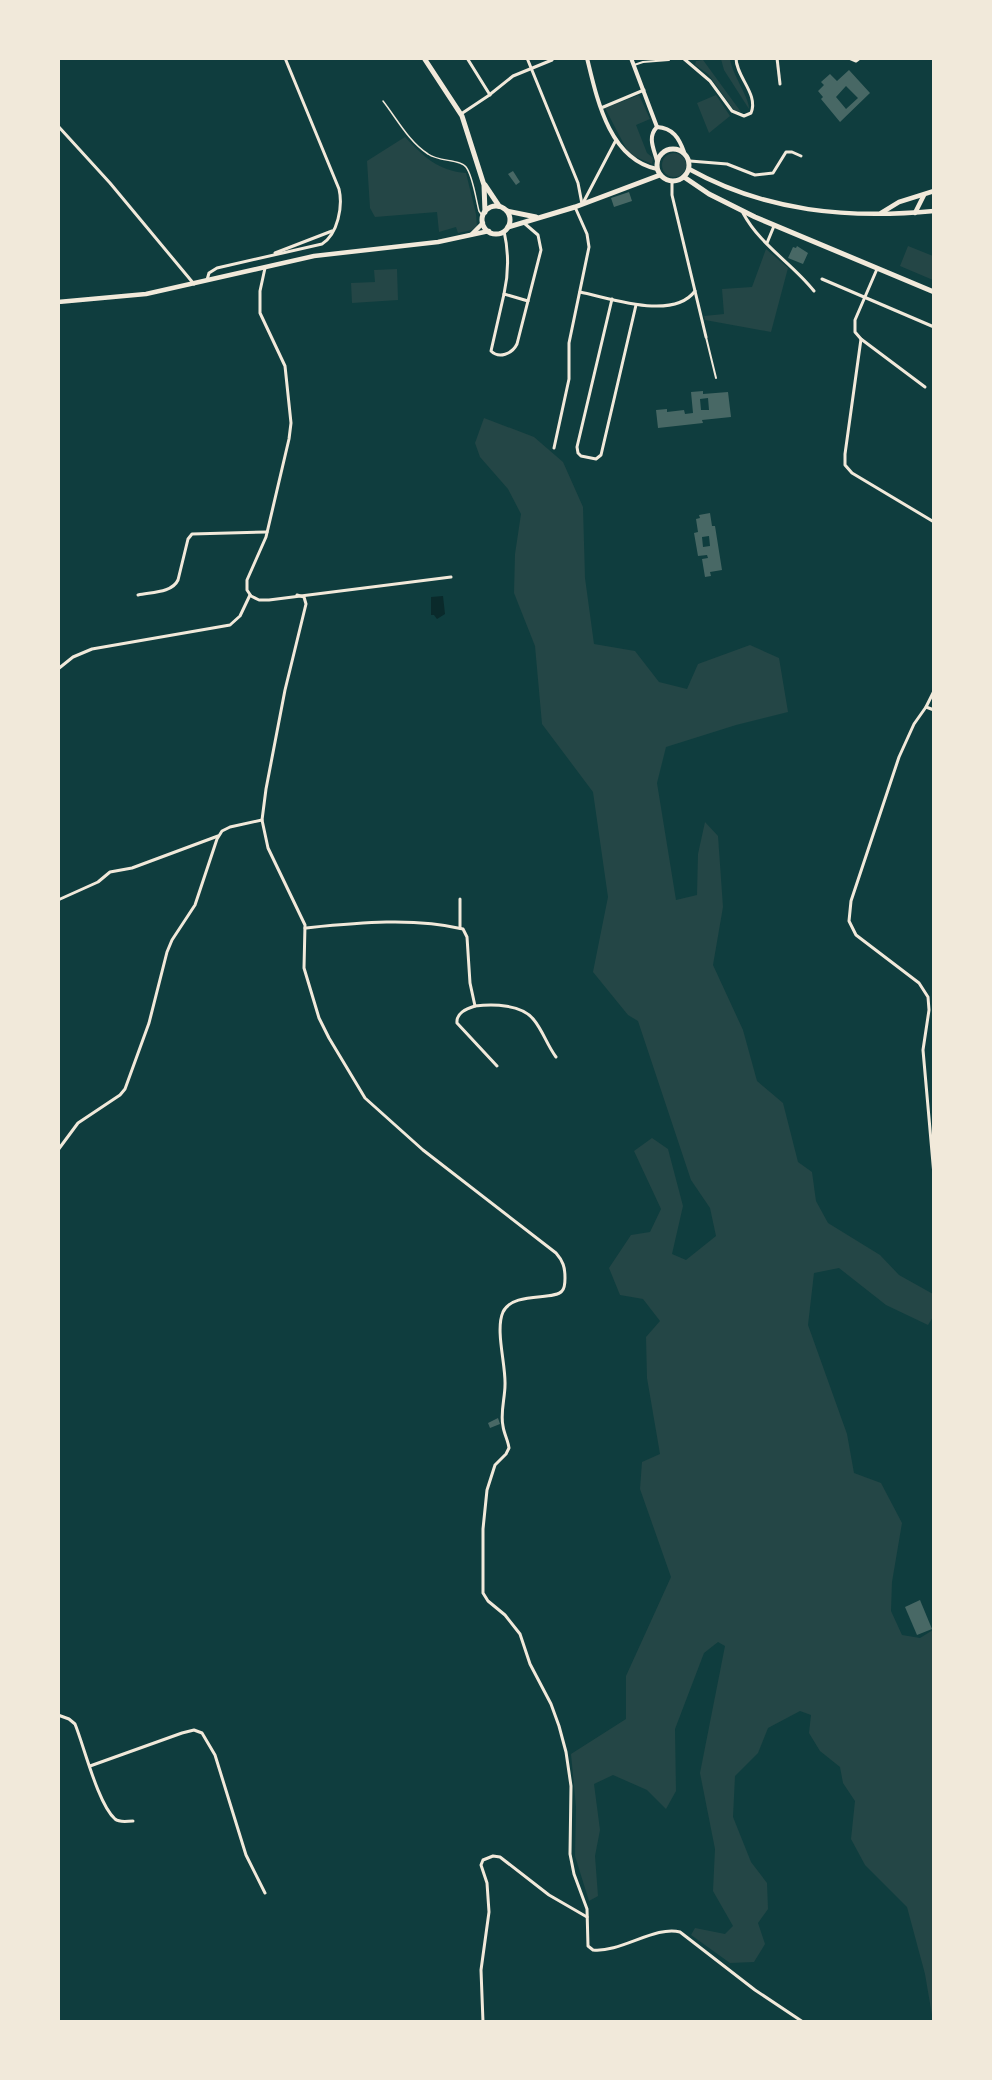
<svg xmlns="http://www.w3.org/2000/svg" width="992" height="2080" viewBox="0 0 992 2080" font-family="Lato,sans-serif">
  <style>
    .green { fill: #244646 }
    .water { fill: #0a2a2b }
    .building { fill: #486865; fill-rule: evenodd }
    .lines { fill: none; stroke-linecap: round; stroke-linejoin: round }
    .service { stroke: #f1e9da; stroke-width: 1.5 }
    .pedestrian { stroke: #f1e9da; stroke-width: 2 }
    .minor { stroke: #f1e9da; stroke-width: 3 }
    .tertiary { stroke: #f1e9da; stroke-width: 4 }
    .secondary { stroke: #f1e9da; stroke-width: 4.5 }
    .primary { stroke: #f1e9da; stroke-width: 5 }
  </style>
  <rect width="100%" height="100%" fill="#0f3d3e"/>
  <g class="green">
    <path d="M 721,59 L 730,59 C 732,74 750,99 749,109 L 724,70 Z"/>
    <polygon points="703,60 741,112 734,110 708,74 695,65 696,61"/>
    <polygon points="639,95 650,119 636,125 647,153 653,158 652,164 629,154 605,108"/>
    <polygon points="716,95 730,116 709,133 697,103"/>
    <path d="M 405,137 C 423,156 438,171 466,173 L 476,214 L 477,227 L 472,230 L 458,233 L 456,227 L 439,232 L 437,212 L 375,217 L 370,208 L 367,161 Z"/>
    <circle cx="674" cy="165" r="12"/>
    <polygon points="908,246 933,256 933,280 900,266"/>
    <polygon points="766,249 788,268 771,332 705,320 704,316 724,314 722,289 752,287"/>
    <polygon points="397,269 398,300 352,303 351,283 375,282 374,270"/>
    <polygon points="484,418 534,437 563,462 583,507 585,578 594,644 635,651 659,682 687,689 698,664 750,645 779,658 788,712 736,725 666,747 657,783 676,900 697,895 698,854 705,822 718,836 723,907 713,965 743,1030 757,1081 783,1103 798,1162 812,1172 816,1201 828,1223 880,1255 899,1275 933,1294 933,1317 928,1325 886,1305 839,1268 814,1273 808,1325 847,1434 854,1473 881,1483 902,1523 892,1582 891,1611 902,1635 920,1638 933,1630 933,2021 925,1974 907,1907 865,1865 851,1839 855,1801 843,1783 840,1767 820,1751 809,1733 811,1715 800,1711 768,1728 758,1753 735,1776 733,1817 751,1862 767,1883 768,1909 758,1923 765,1944 754,1962 730,1963 691,1935 695,1928 725,1934 733,1926 713,1891 715,1849 700,1773 725,1646 718,1642 704,1653 675,1729 676,1791 666,1809 647,1790 613,1775 594,1784 600,1830 595,1856 598,1896 589,1901 575,1856 576,1807 571,1754 626,1719 626,1676 671,1577 640,1489 642,1462 660,1454 647,1378 646,1337 660,1321 643,1299 620,1295 609,1268 631,1235 650,1232 661,1209 634,1151 652,1138 668,1149 683,1206 672,1254 686,1260 716,1236 710,1208 691,1180 638,1021 628,1015 593,972 608,897 593,792 542,724 535,646 514,593 515,554 521,514 508,489 480,457 475,443"/>
  </g>
  <polygon class="water" points="443,596 445,614 437,619 434,615 431,615 431,597"/>
  <g class="building">
    <path d="M 849,70 L 870,93 L 840,122 L 821,99 L 823,97 L 818,91 L 824,85 L 821,82 L 830,74 L 837,81 ZM 846,86 L 858,98 L 846,109 L 836,97 Z"/>
    <polygon points="513,171 520,182 516,185 508,174"/>
    <polygon points="629,192 632,201 614,207 611,198"/>
    <polygon points="797,246 808,253 803,264 788,258 793,247 796,248"/>
    <path d="M 703,391 L 703,394 L 728,392 L 731,417 L 702,420 L 703,423 L 658,428 L 656,410 L 667,409 L 667,412 L 684,410 L 685,414 L 693,413 L 691,392 ZM 708,398 L 709,410 L 701,410 L 700,399 Z"/>
    <path d="M 710,513 L 712,526 L 715,526 L 722,570 L 710,572 L 711,576 L 705,577 L 702,559 L 708,558 L 707,555 L 698,556 L 694,533 L 698,532 L 696,519 L 700,518 L 699,515 ZM 709,536 L 710,546 L 703,547 L 702,537 Z"/>
    <polygon points="498,1418 500,1424 490,1428 488,1423"/>
    <polygon points="920,1600 932,1629 917,1635 905,1607"/>
  </g>
  <g class="lines">
    <path class="service" d="M 383,101 C 397,119 409,142 428,154 C 439,162 460,159 466,167 C 473,176 476,200 479,211 L 483,217"/>
    <g class="pedestrian">
      <polyline points="634,65 643,62 669,60"/>
      <polyline points="706,337 716,378"/>
    </g>
    <g class="minor">
      <polyline points="467,58 490,95"/>
      <polyline points="527,58 578,183 582,204"/>
      <path d="M 683,58 L 710,81 L 732,111 L 744,116 L 751,113 C 759,94 736,77 736,58"/>
      <polyline points="777,58 780,84"/>
      <polyline points="849,58 856,61 860,58"/>
      <polyline points="601,108 644,90"/>
      <polyline points="461,114 488,96 513,76 552,60"/>
      <polyline points="58,126 110,183 194,284"/>
      <polyline points="690,161 727,164 755,175 773,173 786,152 792,152 801,156"/>
      <polyline points="672,181 672,195 706,337"/>
      <polyline points="583,203 616,140"/>
      <path d="M 743,213 C 760,245 792,263 814,291"/>
      <path d="M 504,231 C 509,253 509,272 504,294 L 528,301"/>
      <polyline points="767,243 774,226"/>
      <polyline points="275,253 332,231"/>
      <polyline points="265,268 260,291 260,313 285,366 291,423 289,439 266,537 247,580 247,590 251,596 259,600 269,600 451,577"/>
      <polyline points="877,269 855,320 855,332 861,339 925,387"/>
      <polyline points="822,279 934,327"/>
      <path d="M 207,280 L 209,273 L 217,268 L 322,244 C 338,234 343,206 339,189 L 285,58"/>
      <path d="M 580,292 C 610,298 673,321 695,291"/>
      <path d="M 504,294 L 491,351 C 499,359 512,354 517,344 L 541,250 L 538,235 L 524,223"/>
      <polyline points="612,299 577,447 578,453 581,456 596,459 601,455 636,305"/>
      <polyline points="861,339 845,454 845,465 852,473 934,522"/>
      <polyline points="554,448 569,379 569,343 589,247 587,234 575,207"/>
      <path d="M 138,595 C 151,592 172,593 178,580 L 188,539 L 192,534 L 267,532"/>
      <path d="M 297,595 L 304,597 L 306,604 L 285,690 L 266,789 L 262,820 L 268,848 L 305,925 L 304,968 L 319,1018 L 329,1038 L 365,1098 L 423,1150 L 556,1253 C 563,1261 565,1267 565,1278 C 565,1283 565,1288 562,1291 C 554,1301 513,1291 503,1312 C 495,1330 506,1365 505,1385 C 505,1398 500,1413 503,1426 C 504,1434 508,1440 509,1448 L 506,1454 L 495,1465 L 487,1490 L 483,1529 L 483,1593 L 488,1601 L 505,1615 L 520,1634 L 530,1664 L 551,1704 L 559,1726 L 566,1752 L 571,1786 L 570,1854 L 574,1874 L 587,1909 L 588,1946 L 593,1950 C 620,1953 656,1925 680,1932 L 755,1990 L 803,2022"/>
      <polyline points="58,669 73,657 92,649 230,625 240,616 250,595"/>
      <polyline points="934,691 926,707 914,724 899,757 851,901 849,921 856,935 919,983 928,997 929,1010 923,1050 934,1175"/>
      <polyline points="926,707 934,710"/>
      <polyline points="58,900 98,882 110,872 132,868 218,836"/>
      <path d="M 305,928 C 356,923 413,917 463,929 L 467,937 L 470,983 L 475,1006 C 493,1004 522,1004 534,1020 C 543,1031 547,1045 556,1057"/>
      <polyline points="460,928 460,899"/>
      <path d="M 475,1006 C 466,1009 456,1013 457,1023 L 497,1066"/>
      <polyline points="58,1150 78,1123 120,1095 125,1089 149,1023 167,952 172,940 195,905 217,839 222,831 230,827 262,820"/>
      <path d="M 58,1715 L 69,1719 L 75,1724 C 84,1746 98,1804 115,1819 C 120,1823 127,1821 133,1821"/>
      <polyline points="90,1766 182,1733 194,1730 202,1733 215,1755 246,1855 265,1893"/>
      <polyline points="483,2022 481,1970 489,1912 487,1883 481,1865 483,1860 493,1856 500,1857 549,1895 587,1917"/>
    </g>
    <g class="tertiary">
      <path d="M 587,58 C 597,99 609,159 657,169"/>
      <polyline points="631,58 657,127"/>
      <path d="M 657,127 C 673,128 679,138 684,152"/>
      <path d="M 657,161 C 654,149 647,137 657,127"/>
    </g>
    <g class="secondary">
      <path d="M 689,169 C 766,212 848,219 934,211"/>
      <polyline points="881,213 899,202 934,191"/>
      <polyline points="915,213 924,195"/>
      <polyline points="472,234 483,223"/>
      <polyline points="58,302 146,294 314,256 438,242 489,231"/>
    </g>
    <g class="primary">
      <polyline points="424,58 462,116 484,185 485,212"/>
      <circle cx="673" cy="165" r="16"/>
      <polyline points="684,177 709,194 755,217 934,292"/>
      <polyline points="485,185 499,206"/>
      <circle cx="496" cy="220" r="14"/>
      <polyline points="507,211 536,217"/>
      <polyline points="508,227 575,207 660,175"/>
    </g>
  </g>
  <rect width="992" height="2080" fill="none" stroke="#f1e9da" stroke-width="120"/>
</svg>
